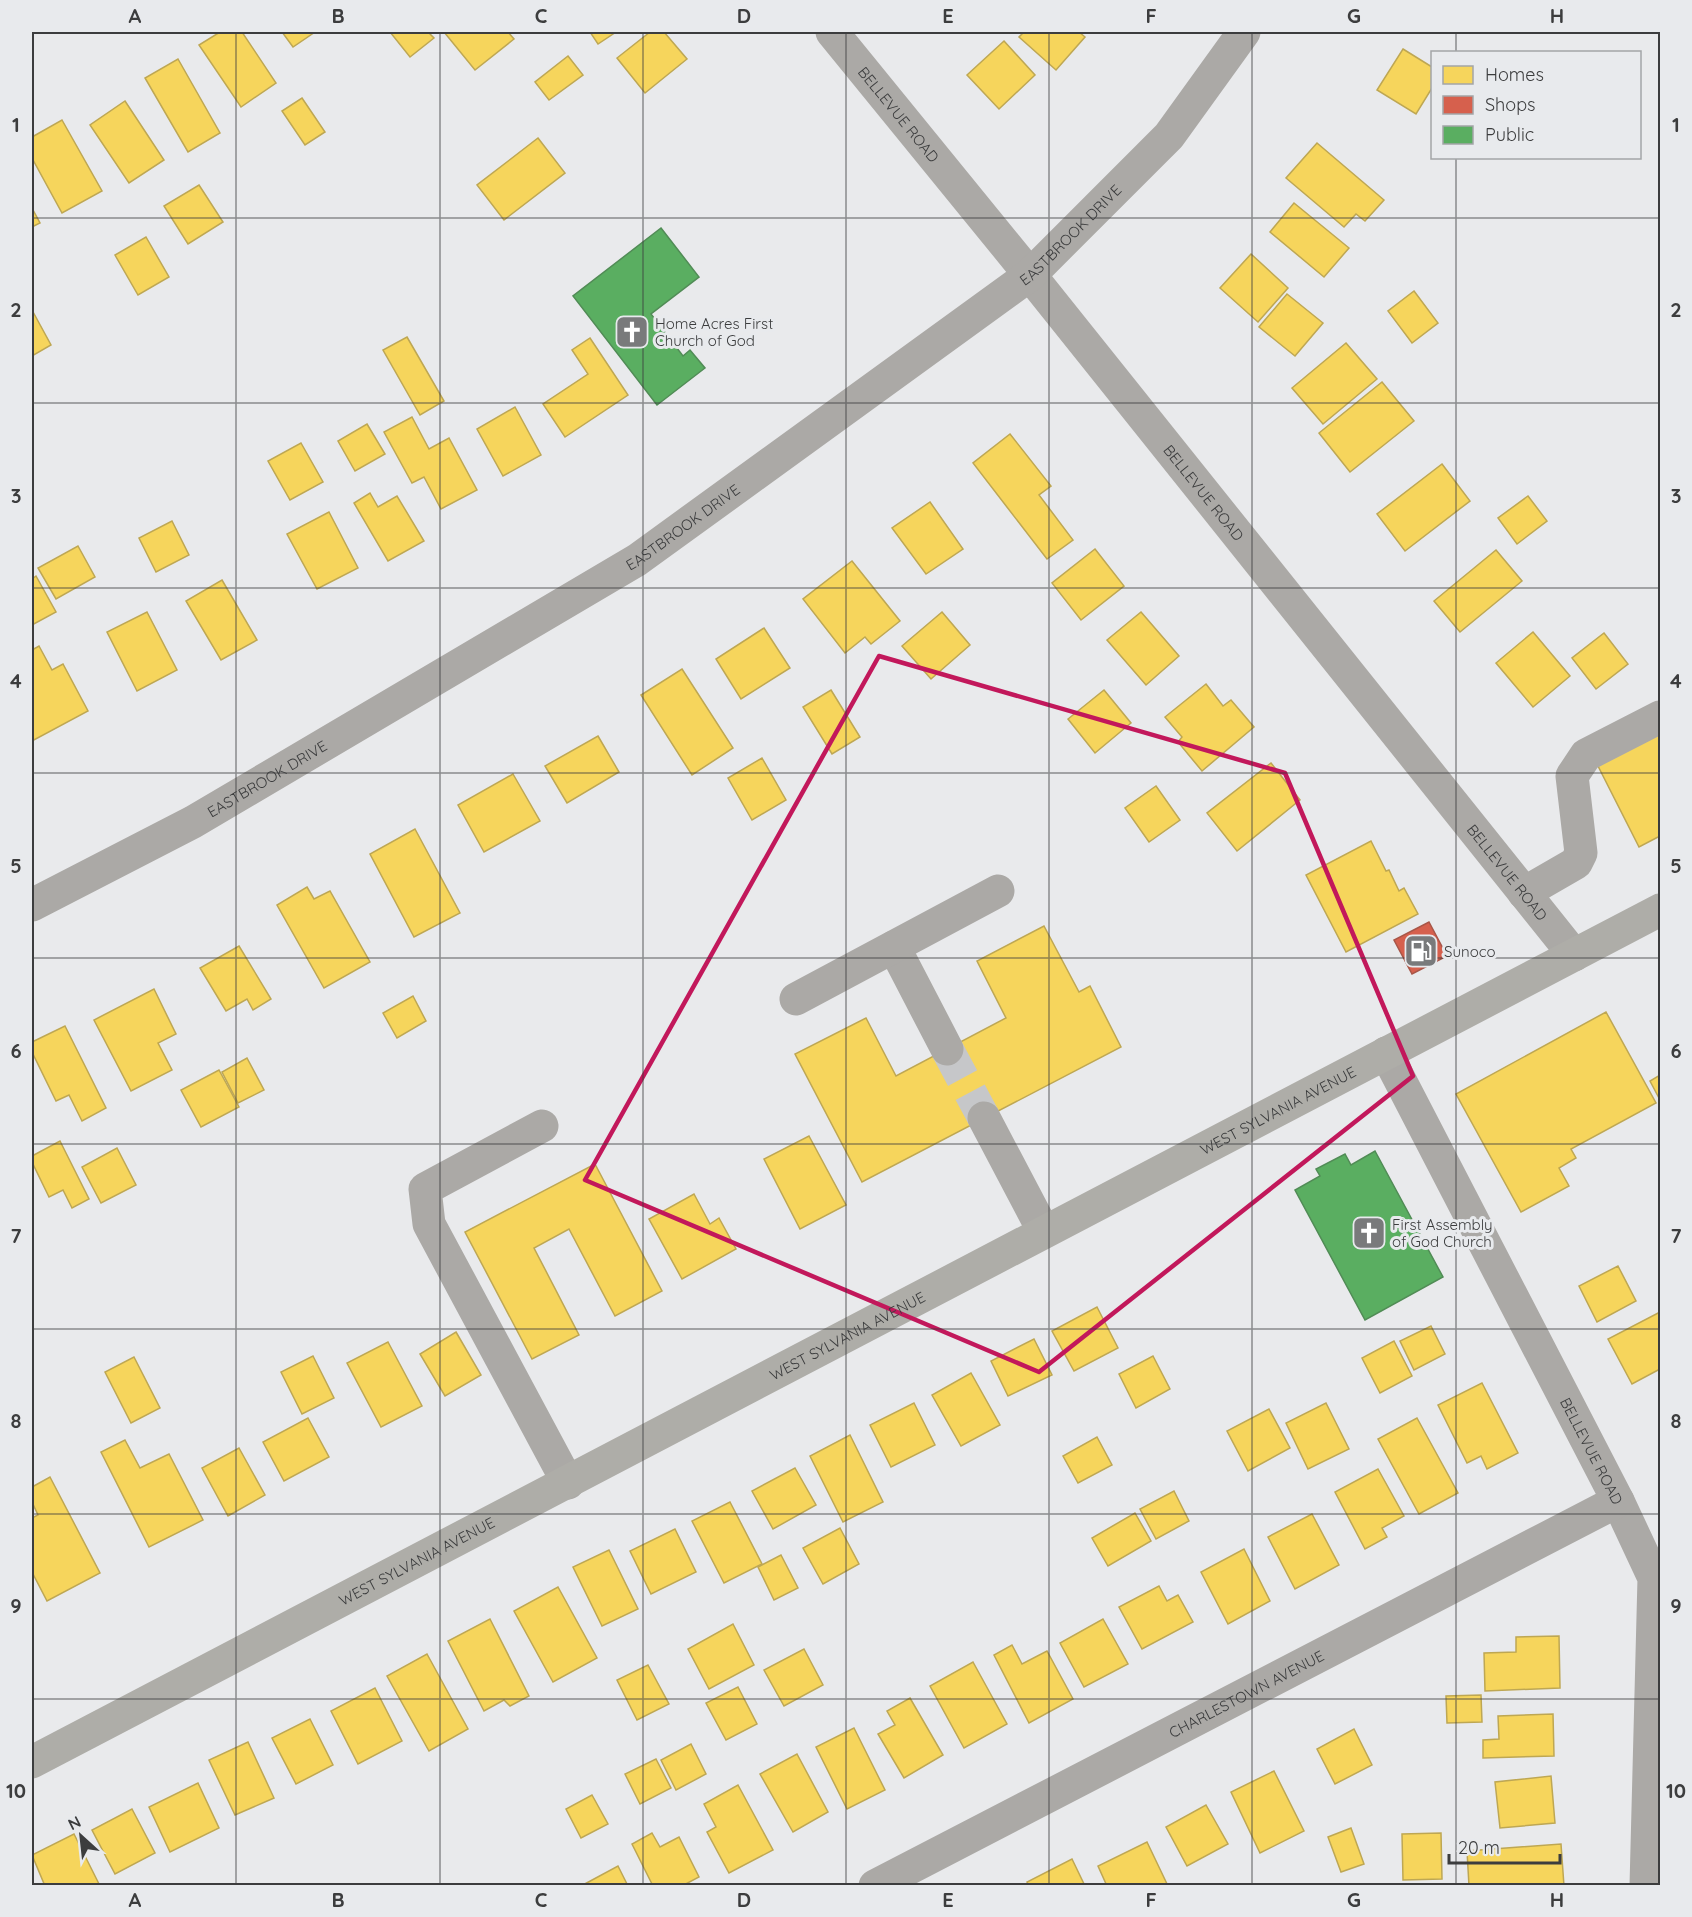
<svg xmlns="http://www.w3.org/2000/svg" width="1692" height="1917" viewBox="0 0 1692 1917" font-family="Quicksand,sans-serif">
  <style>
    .homes { fill: #f6d55c; stroke: #bea753; stroke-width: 1.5 }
    .shops { fill: #d6604d; stroke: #a85648; stroke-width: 1.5 }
    .public { fill: #5aae61; stroke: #518c56; stroke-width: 1.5 }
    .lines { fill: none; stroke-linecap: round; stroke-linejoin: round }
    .minor-tunnel { stroke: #c6c7c9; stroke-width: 33; stroke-dasharray: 33 16; stroke-linecap: butt }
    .minor { stroke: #aba9a6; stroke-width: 33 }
    .major { stroke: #aeada8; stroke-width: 33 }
    .marked { fill: none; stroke: #c2185b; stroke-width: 4.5; stroke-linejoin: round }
    .grid { fill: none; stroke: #3c3d3e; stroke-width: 1.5; stroke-opacity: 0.55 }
    .labels { text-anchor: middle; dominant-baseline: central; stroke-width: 6; stroke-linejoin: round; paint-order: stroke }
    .street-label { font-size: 15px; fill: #3c3d3e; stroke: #e8eaed }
    .poi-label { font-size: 15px; fill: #3c3d3e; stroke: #e8eaed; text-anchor: start }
    .neatline { fill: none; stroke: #3c3d3e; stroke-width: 2 }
    .grid-label { font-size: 20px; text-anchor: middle; font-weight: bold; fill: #3c3d3e }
  </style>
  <rect width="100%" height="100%" fill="#e9eaec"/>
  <g class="homes">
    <polygon points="220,32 242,32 276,83 241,107 199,45"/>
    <polygon points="282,32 315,32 293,47"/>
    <polygon points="390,32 428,32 434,38 410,57"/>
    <polygon points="444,32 508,32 514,39 475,70"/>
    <polygon points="590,32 616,32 598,44"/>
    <polygon points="650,32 664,32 687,59 645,93 617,58"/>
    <polygon points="1024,32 1079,32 1085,37 1056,70 1019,37"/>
    <polygon points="1004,41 1035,75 999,109 967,75"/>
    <polygon points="1403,49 1432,67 1432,88 1416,114 1377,90"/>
    <polygon points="568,56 583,75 549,100 535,82"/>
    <polygon points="178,59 220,133 188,152 145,78"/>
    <polygon points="302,98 325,132 305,145 282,111"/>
    <polygon points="125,101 164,160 129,183 90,125"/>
    <polygon points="62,120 102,191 62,213 32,158 32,137"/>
    <polygon points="538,138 565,173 504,220 477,185"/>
    <polygon points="1317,143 1384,200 1365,221 1356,214 1344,227 1286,178"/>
    <polygon points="199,185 223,222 188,244 164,206"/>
    <polygon points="1294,203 1349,248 1324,277 1270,232"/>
    <polygon points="32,208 40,223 32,227"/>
    <polygon points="146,237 169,277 138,295 115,255"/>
    <polygon points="1251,254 1288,288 1258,322 1220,288"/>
    <polygon points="1414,291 1438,323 1412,343 1388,311"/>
    <polygon points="1287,294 1323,323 1295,356 1259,327"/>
    <polygon points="32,310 51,345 32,356"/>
    <polygon points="407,337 444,401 420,415 383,350"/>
    <polygon points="590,338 628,395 565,437 543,404 588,374 572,350"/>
    <polygon points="1346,343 1377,379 1323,424 1292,388"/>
    <polygon points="1382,382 1414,421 1350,472 1319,433"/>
    <polygon points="515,407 541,455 503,476 477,429"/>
    <polygon points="412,417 429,449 449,438 477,490 441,509 424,477 412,483 384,432"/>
    <polygon points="367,424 385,454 355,471 338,441"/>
    <polygon points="1010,434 1051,486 1039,495 1073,540 1047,559 973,463"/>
    <polygon points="301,443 323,482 290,500 268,461"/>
    <polygon points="1442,464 1470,501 1405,551 1377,514"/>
    <polygon points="370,493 378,507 397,496 424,541 388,561 354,503"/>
    <polygon points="1528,496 1547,521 1517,544 1498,518"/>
    <polygon points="930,502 963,549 926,574 892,528"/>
    <polygon points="329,512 358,568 317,589 287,534"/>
    <polygon points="172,521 189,555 156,572 139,538"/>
    <polygon points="78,546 95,577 56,599 38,568"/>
    <polygon points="1095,549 1124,586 1081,620 1052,583"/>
    <polygon points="1496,550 1522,581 1460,632 1434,601"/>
    <polygon points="852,561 900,621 871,644 865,637 845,653 803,599"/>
    <polygon points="36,576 56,612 32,625 32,579"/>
    <polygon points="222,580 257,640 221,660 186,601"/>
    <polygon points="147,612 177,670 137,691 107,632"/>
    <polygon points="942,612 970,645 931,679 902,646"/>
    <polygon points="1141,612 1179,656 1146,685 1107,640"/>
    <polygon points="764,628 790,668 741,699 716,659"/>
    <polygon points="1533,632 1570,676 1533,707 1496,663"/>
    <polygon points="1604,633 1628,664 1596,689 1572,658"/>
    <polygon points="39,646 52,670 63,664 88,711 32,741 32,650"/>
    <polygon points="682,669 733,748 692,775 641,695"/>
    <polygon points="1206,684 1223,706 1231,700 1254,727 1202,771 1178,742 1182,737 1165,717"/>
    <polygon points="831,690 860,737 832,754 803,707"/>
    <polygon points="1104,690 1131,723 1095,753 1068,719"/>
    <polygon points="1660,731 1660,836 1639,847 1597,764"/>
    <polygon points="598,736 619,772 567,803 545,766"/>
    <polygon points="762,758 786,800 752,820 728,778"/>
    <polygon points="1271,763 1300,800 1237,851 1207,813"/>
    <polygon points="513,774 540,821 484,852 458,805"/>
    <polygon points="1156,786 1180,820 1149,842 1125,808"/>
    <polygon points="415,829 460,913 414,937 370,854"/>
    <polygon points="1371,841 1386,871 1389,870 1399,891 1404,888 1418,914 1346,952 1306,875"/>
    <polygon points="307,887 314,899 330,891 370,962 324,988 277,905"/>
    <polygon points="1044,926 1079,992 1090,986 1121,1047 862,1182 795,1054 866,1018 896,1076 1006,1018 977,961"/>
    <polygon points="239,946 271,999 253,1010 247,999 226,1011 200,968"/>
    <polygon points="154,989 176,1034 158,1043 172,1070 131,1091 94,1020"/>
    <polygon points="413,996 426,1021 397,1038 383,1013"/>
    <polygon points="1606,1012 1656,1103 1571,1149 1576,1158 1559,1168 1569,1186 1521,1212 1456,1094"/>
    <polygon points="65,1026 106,1108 82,1121 69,1095 56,1101 32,1052 32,1042"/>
    <polygon points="247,1058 264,1090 238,1103 222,1072"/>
    <polygon points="219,1070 239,1107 201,1127 181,1090"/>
    <polygon points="1660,1075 1660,1100 1650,1081"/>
    <polygon points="809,1136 846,1205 800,1229 764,1159"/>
    <polygon points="60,1141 89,1199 72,1208 63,1190 49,1197 32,1162 32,1156"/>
    <polygon points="117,1148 136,1185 101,1203 82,1167"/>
    <polygon points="595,1164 662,1291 615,1316 569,1229 534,1248 579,1335 532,1359 465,1232"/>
    <polygon points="694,1194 710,1224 719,1218 736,1249 682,1279 649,1219"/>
    <polygon points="1618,1266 1636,1301 1597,1322 1579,1286"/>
    <polygon points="1097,1307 1118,1348 1074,1371 1052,1331"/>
    <polygon points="1660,1312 1660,1369 1632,1384 1608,1339"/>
    <polygon points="1431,1326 1445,1354 1414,1370 1400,1341"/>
    <polygon points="456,1332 481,1375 445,1396 420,1354"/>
    <polygon points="1034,1339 1052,1375 1008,1396 991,1361"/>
    <polygon points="1394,1341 1412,1376 1380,1393 1362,1358"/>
    <polygon points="388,1342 422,1406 381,1427 347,1363"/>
    <polygon points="313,1356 334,1398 302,1414 281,1372"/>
    <polygon points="1153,1356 1170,1389 1136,1408 1119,1374"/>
    <polygon points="134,1357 160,1408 131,1423 105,1372"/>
    <polygon points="971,1373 1000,1425 961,1446 932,1395"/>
    <polygon points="1482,1383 1518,1453 1487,1469 1481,1456 1467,1463 1438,1405"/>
    <polygon points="914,1403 935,1445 891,1467 870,1425"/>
    <polygon points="1326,1403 1349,1449 1308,1469 1286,1423"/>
    <polygon points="1269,1409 1290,1448 1248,1471 1227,1431"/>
    <polygon points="308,1418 329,1457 284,1481 263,1442"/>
    <polygon points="1417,1418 1458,1493 1419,1514 1378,1439"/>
    <polygon points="850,1435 883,1502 843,1522 810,1456"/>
    <polygon points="1097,1437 1112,1465 1078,1483 1063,1456"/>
    <polygon points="125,1440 140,1468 169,1454 203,1520 149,1547 101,1452"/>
    <polygon points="239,1448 265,1495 228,1516 202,1468"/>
    <polygon points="795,1468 816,1505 773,1529 752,1491"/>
    <polygon points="1378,1469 1404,1516 1382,1528 1387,1537 1365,1549 1335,1492"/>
    <polygon points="50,1477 100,1573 47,1601 32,1572 32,1518 38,1515 32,1502 32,1487"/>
    <polygon points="1174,1491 1189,1521 1156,1539 1140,1509"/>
    <polygon points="730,1502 762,1564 724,1583 692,1521"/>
    <polygon points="1135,1513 1151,1541 1108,1566 1092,1538"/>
    <polygon points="1312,1514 1339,1565 1295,1589 1268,1537"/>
    <polygon points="840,1528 859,1564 823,1584 803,1548"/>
    <polygon points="675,1529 696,1572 651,1594 630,1551"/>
    <polygon points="1244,1549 1270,1601 1228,1624 1201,1572"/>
    <polygon points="609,1550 638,1609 602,1626 573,1567"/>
    <polygon points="781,1555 798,1588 774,1600 758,1567"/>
    <polygon points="1159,1586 1167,1601 1178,1595 1193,1622 1142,1649 1119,1607"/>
    <polygon points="558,1587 597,1658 553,1682 514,1611"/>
    <polygon points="490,1619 529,1696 510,1706 504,1700 484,1711 448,1641"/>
    <polygon points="1103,1619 1128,1664 1084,1687 1060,1643"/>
    <polygon points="733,1624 754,1665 709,1689 688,1649"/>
    <polygon points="1559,1636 1560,1688 1485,1691 1484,1653 1516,1652 1516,1637"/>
    <polygon points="1012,1645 1022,1664 1047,1651 1073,1699 1029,1723 994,1655"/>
    <polygon points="804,1649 823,1685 784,1706 764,1670"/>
    <polygon points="427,1654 468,1729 429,1751 387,1676"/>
    <polygon points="973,1662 1007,1724 964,1748 930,1686"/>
    <polygon points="648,1665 669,1704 637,1720 617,1680"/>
    <polygon points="738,1687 757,1724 726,1740 706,1703"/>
    <polygon points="375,1688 402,1741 358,1764 331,1711"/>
    <polygon points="1481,1695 1482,1722 1447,1723 1446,1696"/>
    <polygon points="910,1698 943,1755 904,1778 878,1734 895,1725 887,1711"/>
    <polygon points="1553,1714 1554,1756 1483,1758 1483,1740 1499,1739 1498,1716"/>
    <polygon points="310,1719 333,1765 296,1784 272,1738"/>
    <polygon points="854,1728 885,1790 847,1809 816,1747"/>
    <polygon points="1354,1729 1372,1765 1335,1784 1317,1749"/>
    <polygon points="248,1742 274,1798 235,1815 209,1760"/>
    <polygon points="691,1744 706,1774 676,1790 661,1760"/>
    <polygon points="797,1754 828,1812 793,1832 760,1774"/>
    <polygon points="656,1759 671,1788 640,1804 625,1774"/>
    <polygon points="1274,1771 1304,1831 1260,1853 1231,1792"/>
    <polygon points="1551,1776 1555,1823 1500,1828 1495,1782"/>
    <polygon points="198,1783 219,1828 170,1852 149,1807"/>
    <polygon points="738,1785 773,1850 729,1873 707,1832 716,1827 704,1804"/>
    <polygon points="592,1795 608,1824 581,1838 566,1809"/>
    <polygon points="1206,1805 1228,1844 1187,1866 1166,1827"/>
    <polygon points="132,1809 155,1853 115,1874 92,1830"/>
    <polygon points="1351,1828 1364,1864 1341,1872 1328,1837"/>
    <polygon points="652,1833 660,1847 679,1837 699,1877 682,1886 653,1886 632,1844"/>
    <polygon points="1441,1833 1442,1879 1403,1880 1402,1834"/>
    <polygon points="74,1834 100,1886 45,1886 32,1855"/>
    <polygon points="1147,1842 1168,1886 1107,1886 1098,1866"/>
    <polygon points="1561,1844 1564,1886 1469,1886 1467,1851"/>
    <polygon points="1072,1859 1085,1886 1029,1886 1027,1882"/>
    <polygon points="618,1866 628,1886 581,1886"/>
  </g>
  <polygon class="shops" points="1429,922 1447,956 1412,974 1394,940"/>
  <g class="public">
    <polygon points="661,228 699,277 651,314 683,356 690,350 705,368 657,405 573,296"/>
    <polygon points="1375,1151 1443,1277 1365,1320 1295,1190 1320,1176 1316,1169 1345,1154 1351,1165"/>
  </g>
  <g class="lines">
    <polyline class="minor-tunnel" points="947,1049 984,1118"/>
    <g class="minor">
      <path id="s1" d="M 832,32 L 1030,275 L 1574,955"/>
      <polyline points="1524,893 1576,863 1581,853 1572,776 1586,755 1660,717"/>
      <path id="s2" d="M 32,905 L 193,822 L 637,560 L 1030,275 L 1169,136 L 1244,32"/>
      <polyline points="894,947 947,1049"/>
      <polyline points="796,999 998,891"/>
      <path id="s3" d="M 1386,1053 L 1618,1501 L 1654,1578 L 1646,1886"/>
      <polyline points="984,1118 1044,1232"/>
      <polyline points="542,1126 425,1189 429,1224 568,1483"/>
      <path id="s4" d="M 875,1886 L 1618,1501"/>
    </g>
    <path class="major" id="s5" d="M 32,1762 L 1660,910"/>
  </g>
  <path class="marked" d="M 879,656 L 1285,773 L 1413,1076 L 1039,1372 L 585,1180 Z"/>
  <path class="grid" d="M 236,32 L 236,1886M 440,32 L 440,1886M 643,32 L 643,1886M 846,32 L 846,1886M 1049,32 L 1049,1886M 1252,32 L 1252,1886M 1456,32 L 1456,52M 1456,158 L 1456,1886M 32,218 L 1660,218M 32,403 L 1660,403M 32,588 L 1660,588M 32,773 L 1660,773M 32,958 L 1660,958M 32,1144 L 1660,1144M 32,1329 L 1660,1329M 32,1514 L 1660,1514M 32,1699 L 1660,1699"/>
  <defs>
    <symbol id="church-square" viewBox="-11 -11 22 22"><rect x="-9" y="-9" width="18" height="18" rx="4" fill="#797a7b" stroke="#e8eaed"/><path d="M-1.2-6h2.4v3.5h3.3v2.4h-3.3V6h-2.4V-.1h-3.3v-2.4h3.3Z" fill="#fff"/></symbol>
    <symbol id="fuel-square" viewBox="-11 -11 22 22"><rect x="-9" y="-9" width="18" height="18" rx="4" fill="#797a7b" stroke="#e8eaed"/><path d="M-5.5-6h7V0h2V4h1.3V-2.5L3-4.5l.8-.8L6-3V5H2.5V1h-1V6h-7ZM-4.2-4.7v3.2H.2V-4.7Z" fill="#fff"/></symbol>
  </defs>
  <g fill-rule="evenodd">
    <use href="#church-square" x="613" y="313" width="38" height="38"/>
    <use href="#fuel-square" x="1402" y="932" width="38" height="38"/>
    <use href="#church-square" x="1350" y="1214" width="38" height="38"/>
  </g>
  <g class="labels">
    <g class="street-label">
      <text stroke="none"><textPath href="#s1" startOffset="106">BELLEVUE ROAD</textPath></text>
      <text stroke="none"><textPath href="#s2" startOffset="1239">EASTBROOK DRIVE</textPath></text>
      <text stroke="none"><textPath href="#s1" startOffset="592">BELLEVUE ROAD</textPath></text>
      <text stroke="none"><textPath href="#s2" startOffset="753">EASTBROOK DRIVE</textPath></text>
      <text stroke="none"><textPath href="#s2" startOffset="267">EASTBROOK DRIVE</textPath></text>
      <text stroke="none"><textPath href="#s1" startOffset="1078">BELLEVUE ROAD</textPath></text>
      <text stroke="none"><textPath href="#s5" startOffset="1406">WEST SYLVANIA AVENUE</textPath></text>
      <text stroke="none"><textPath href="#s5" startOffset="920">WEST SYLVANIA AVENUE</textPath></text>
      <text stroke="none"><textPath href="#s3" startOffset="448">BELLEVUE ROAD</textPath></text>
      <text stroke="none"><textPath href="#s5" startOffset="434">WEST SYLVANIA AVENUE</textPath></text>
      <text stroke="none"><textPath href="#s4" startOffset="418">CHARLESTOWN AVENUE</textPath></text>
    </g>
    <g class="poi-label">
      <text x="655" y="323">Home Acres First<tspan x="655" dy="17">Church of God</tspan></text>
      <text x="1444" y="951">Sunoco</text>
      <text x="1392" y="1224">First Assembly<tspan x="1392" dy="17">of God Church</tspan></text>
    </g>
  </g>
  <rect width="1692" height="1917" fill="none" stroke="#e8eaed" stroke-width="66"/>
  <rect x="1431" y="51" width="210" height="108" fill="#e8eaed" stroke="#a3a5a7" stroke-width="1.5"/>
  <rect x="1443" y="66" width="30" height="18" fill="#f6d55c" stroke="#a3a5a7" stroke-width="1.5"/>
  <text x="1485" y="81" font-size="18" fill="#3c3d3e">Homes</text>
  <rect x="1443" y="96" width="30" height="18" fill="#d6604d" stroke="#a3a5a7" stroke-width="1.5"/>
  <text x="1485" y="111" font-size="18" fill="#3c3d3e">Shops</text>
  <rect x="1443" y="126" width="30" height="18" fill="#5aae61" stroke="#a3a5a7" stroke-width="1.5"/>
  <text x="1485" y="141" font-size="18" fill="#3c3d3e">Public</text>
  <g transform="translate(81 1836) rotate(333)" stroke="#e8eaed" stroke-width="4.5" paint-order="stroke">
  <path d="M0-4.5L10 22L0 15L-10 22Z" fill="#3c3d3e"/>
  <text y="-9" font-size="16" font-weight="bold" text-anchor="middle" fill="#3c3d3e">N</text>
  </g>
  <path d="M1449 1854v9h111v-9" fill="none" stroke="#3c3d3e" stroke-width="3"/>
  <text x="1458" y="1854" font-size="18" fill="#3c3d3e" stroke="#e8eaed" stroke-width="4.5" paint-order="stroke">20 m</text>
  <rect x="33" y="33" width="1626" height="1851" class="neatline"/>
  <g class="grid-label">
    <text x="135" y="23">A</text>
    <text x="338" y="23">B</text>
    <text x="541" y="23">C</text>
    <text x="744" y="23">D</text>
    <text x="948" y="23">E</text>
    <text x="1151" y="23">F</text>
    <text x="1354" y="23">G</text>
    <text x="1557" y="23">H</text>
    <text x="16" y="132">1</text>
    <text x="1676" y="132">1</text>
    <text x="16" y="317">2</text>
    <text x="1676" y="317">2</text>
    <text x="16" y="503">3</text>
    <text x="1676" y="503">3</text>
    <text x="16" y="688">4</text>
    <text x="1676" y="688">4</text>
    <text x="16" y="873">5</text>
    <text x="1676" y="873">5</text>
    <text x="16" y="1058">6</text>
    <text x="1676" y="1058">6</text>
    <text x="16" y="1243">7</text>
    <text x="1676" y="1243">7</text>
    <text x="16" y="1428">8</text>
    <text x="1676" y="1428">8</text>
    <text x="16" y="1613">9</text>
    <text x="1676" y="1613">9</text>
    <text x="16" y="1798">10</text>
    <text x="1676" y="1798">10</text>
    <text x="135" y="1907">A</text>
    <text x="338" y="1907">B</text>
    <text x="541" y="1907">C</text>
    <text x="744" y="1907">D</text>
    <text x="948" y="1907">E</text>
    <text x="1151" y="1907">F</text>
    <text x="1354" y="1907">G</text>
    <text x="1557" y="1907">H</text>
  </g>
</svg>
